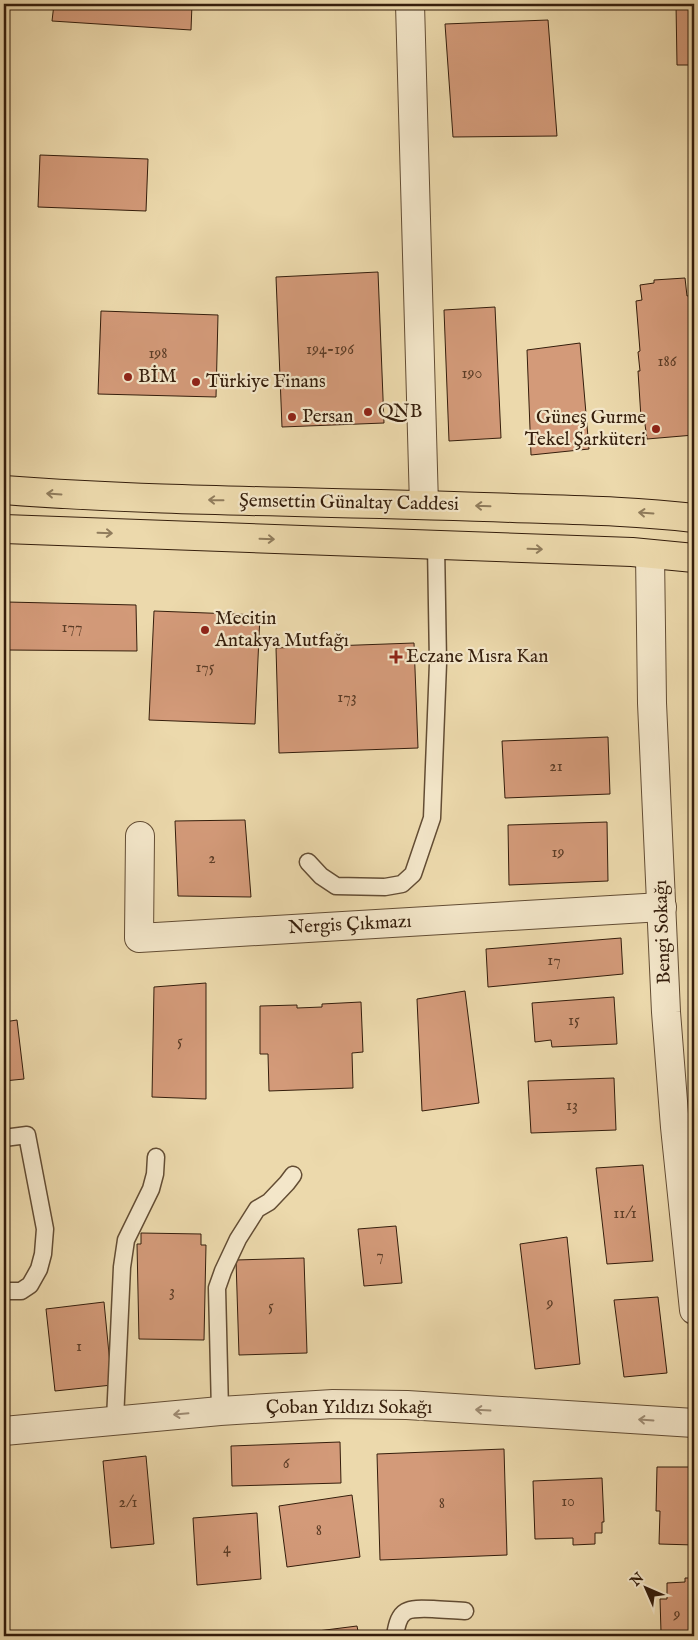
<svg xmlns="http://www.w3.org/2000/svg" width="698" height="1640" viewBox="0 0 698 1640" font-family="'IM FELL English',serif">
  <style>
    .building { fill: #d39a79; stroke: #351e0c }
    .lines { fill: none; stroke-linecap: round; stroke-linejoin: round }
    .service-casing { stroke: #634d34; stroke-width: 19 }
    .minor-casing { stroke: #634d34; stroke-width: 30 }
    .primary-casing { stroke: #351e0c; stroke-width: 30 }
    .service { stroke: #f3e6c9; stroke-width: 16 }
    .minor { stroke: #f3e6c9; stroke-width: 28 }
    .primary { stroke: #ecd9ac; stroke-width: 28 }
    .oneway { stroke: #907c5c }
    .oneway2 { stroke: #9e8c74 }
    .poi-dot { fill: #8f2418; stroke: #f3e6c9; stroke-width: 2 }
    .labels { text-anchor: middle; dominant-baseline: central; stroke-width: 4.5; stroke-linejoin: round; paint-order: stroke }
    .number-label { font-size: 16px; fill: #5c3d27 }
    .poi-label { font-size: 19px; fill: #351e0c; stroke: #f3e6c9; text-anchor: start }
    .street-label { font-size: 19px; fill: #351e0c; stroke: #f3e6c9 }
  </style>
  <rect width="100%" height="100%" fill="#ecd9ac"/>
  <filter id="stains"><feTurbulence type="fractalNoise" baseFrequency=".004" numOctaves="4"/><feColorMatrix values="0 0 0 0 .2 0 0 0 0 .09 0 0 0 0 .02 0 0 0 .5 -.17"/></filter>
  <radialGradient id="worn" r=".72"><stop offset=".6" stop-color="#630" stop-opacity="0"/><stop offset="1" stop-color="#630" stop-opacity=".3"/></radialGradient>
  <g class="building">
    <polygon points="54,4 192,4 191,30 52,21"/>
    <polygon points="676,4 694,4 694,65 677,65"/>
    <polygon points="548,20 557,136 453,137 445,24"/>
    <polygon points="40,155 148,159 146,211 38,207"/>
    <polygon points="378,272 384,423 282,427 276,277"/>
    <polygon points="685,278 687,296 693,295 694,306 694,435 647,439 644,417 641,418 638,371 640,371 638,352 640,351 636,301 642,300 640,285 654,283 654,280"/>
    <polygon points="495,307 501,438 449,441 444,310"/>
    <polygon points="101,311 218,315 216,397 98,394"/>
    <polygon points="580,343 589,449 531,455 527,350"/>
    <polygon points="7,602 136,605 137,651 7,650"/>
    <polygon points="154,611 260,615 255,724 149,720"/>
    <polygon points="414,643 418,748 279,753 276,648"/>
    <polygon points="694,676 694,703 690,702"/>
    <polygon points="608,737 610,794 505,798 502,741"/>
    <polygon points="245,820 251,897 178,896 175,821"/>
    <polygon points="607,822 608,881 509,885 508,825"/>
    <polygon points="621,938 623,974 488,987 486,949"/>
    <polygon points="206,983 206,1099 152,1097 154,987"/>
    <polygon points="465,991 479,1103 422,1111 417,999"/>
    <polygon points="614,997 617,1044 552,1047 551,1040 535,1042 532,1003"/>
    <polygon points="361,1002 363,1052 352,1053 353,1088 269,1091 268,1054 260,1054 260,1006 297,1005 297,1008 322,1007 322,1004"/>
    <polygon points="17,1020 24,1079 4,1081 4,1022"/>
    <polygon points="614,1078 616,1130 531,1133 528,1081"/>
    <polygon points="643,1165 653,1261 607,1264 596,1168"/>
    <polygon points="396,1226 402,1283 364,1286 358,1229"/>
    <polygon points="141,1233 201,1234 201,1245 206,1245 204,1340 139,1339 137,1244 141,1244"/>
    <polygon points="567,1237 580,1364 535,1369 520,1244"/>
    <polygon points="304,1258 307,1353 239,1355 236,1260"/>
    <polygon points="658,1297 667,1373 624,1377 614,1300"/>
    <polygon points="104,1302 112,1385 55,1391 46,1309"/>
    <polygon points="340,1442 341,1483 232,1486 231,1446"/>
    <polygon points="504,1449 507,1555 380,1560 377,1454"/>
    <polygon points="146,1456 154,1544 111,1548 103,1461"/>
    <polygon points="657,1467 690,1467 690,1473 694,1473 694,1545 659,1544 660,1511 656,1511"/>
    <polygon points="602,1478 604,1522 602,1522 602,1533 595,1533 595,1544 573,1545 573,1538 535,1539 533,1481"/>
    <polygon points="352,1495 360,1557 287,1567 279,1506"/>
    <polygon points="257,1513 261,1579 197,1585 193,1518"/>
    <polygon points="685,1578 694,1578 694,1636 667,1636 667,1632 661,1632 660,1599 667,1599 667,1583 685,1582"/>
    <polygon points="357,1626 359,1636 278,1636"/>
    <polygon points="252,1631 253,1636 219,1636"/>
  </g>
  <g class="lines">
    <defs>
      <g id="service">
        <polyline points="308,862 321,876 336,886 385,887 402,884 413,874 432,818 438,663 436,545"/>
        <polyline points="4,1138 27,1135 45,1229 43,1254 39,1269 30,1285 21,1291 6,1291 4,1289"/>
        <polyline points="220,1411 217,1288 223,1271 238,1239 257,1209 269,1202 287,1183 293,1175"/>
        <polyline points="115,1420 122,1267 126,1240 151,1189 155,1174 156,1157"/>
        <path d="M 395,1636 C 399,1608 407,1608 433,1609 C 444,1610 454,1610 465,1611"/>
      </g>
      <g id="minor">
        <polyline points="410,4 424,505"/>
        <polyline points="650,554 652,703 666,1012 675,1127 694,1310"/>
        <polyline points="140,836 139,938 662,907"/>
        <polyline points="4,1431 220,1411 333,1404 407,1405 694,1423"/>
      </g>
      <g id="primary">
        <path d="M 4,490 C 173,503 343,501 513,508 C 574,510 634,511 694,518"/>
        <polyline points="4,529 632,552 694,558"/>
      </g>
    </defs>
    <use href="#service" class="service-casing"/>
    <use href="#minor" class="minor-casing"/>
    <use href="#primary" class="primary-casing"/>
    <use href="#service" class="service"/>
    <use href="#minor" class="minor"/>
    <use href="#primary" class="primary"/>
  </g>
  <defs><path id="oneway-shaft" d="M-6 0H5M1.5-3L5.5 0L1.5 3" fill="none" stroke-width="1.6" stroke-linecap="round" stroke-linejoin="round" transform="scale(1.25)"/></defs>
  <g class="oneway">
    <use href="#oneway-shaft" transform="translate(54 494) rotate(-176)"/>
    <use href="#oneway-shaft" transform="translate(216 500) rotate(-179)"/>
    <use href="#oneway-shaft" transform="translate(483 506) rotate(-178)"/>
    <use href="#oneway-shaft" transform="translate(646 513) rotate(-176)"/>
    <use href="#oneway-shaft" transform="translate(105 533) rotate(2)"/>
    <use href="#oneway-shaft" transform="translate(267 539) rotate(2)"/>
    <use href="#oneway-shaft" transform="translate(535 549) rotate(2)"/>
  </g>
  <g class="oneway2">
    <use href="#oneway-shaft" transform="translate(483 1410) rotate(-177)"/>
    <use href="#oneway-shaft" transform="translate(181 1414) rotate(175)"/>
    <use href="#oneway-shaft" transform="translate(646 1420) rotate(-176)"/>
  </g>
  <g class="poi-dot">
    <circle cx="128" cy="377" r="5"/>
    <circle cx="196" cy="382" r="5"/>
    <circle cx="368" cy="412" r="5"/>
    <circle cx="292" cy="417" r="5"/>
    <circle cx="656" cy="429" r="5"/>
    <circle cx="205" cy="630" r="5"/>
    <path d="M393.5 649.5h5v5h5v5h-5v5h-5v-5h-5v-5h5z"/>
  </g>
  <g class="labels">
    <g class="number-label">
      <text x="330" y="350">194-196</text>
      <text x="158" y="354">198</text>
      <text x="667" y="362">186</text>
      <text x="472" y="374">190</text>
      <text x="72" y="628">177</text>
      <text x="205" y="668">175</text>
      <text x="347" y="698">173</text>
      <text x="556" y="767">21</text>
      <text x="558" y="853">19</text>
      <text x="212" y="859">2</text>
      <text x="554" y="961">17</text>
      <text x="574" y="1021">15</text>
      <text x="180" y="1042">5</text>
      <text x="572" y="1106">13</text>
      <text x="625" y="1214">11/1</text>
      <text x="380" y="1256">7</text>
      <text x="172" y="1292">3</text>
      <text x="550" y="1304">9</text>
      <text x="271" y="1307">5</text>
      <text x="79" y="1347">1</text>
      <text x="286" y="1464">6</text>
      <text x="568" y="1502">10</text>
      <text x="128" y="1503">2/1</text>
      <text x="442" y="1504">8</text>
      <text x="319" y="1531">8</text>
      <text x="227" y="1549">4</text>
      <text x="677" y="1615">9</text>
    </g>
    <g class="poi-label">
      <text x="138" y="377">BİM</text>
      <text x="206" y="382">Türkiye Finans</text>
      <text x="378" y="412">QNB</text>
      <text x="302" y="417">Persan</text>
      <text x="646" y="418" text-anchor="end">Güneş Gurme<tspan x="646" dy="22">Tekel Şarküteri</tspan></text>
      <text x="215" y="619">Mecitin<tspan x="215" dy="22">Antakya Mutfağı</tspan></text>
      <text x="406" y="657">Eczane Mısra Kan</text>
    </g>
    <g class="street-label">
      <text transform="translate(349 503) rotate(1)">Şemsettin Günaltay Caddesi</text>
      <text transform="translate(350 925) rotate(-3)">Nergis Çıkmazı</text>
      <text transform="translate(663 932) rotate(-92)">Bengi Sokağı</text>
      <text x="349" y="1408">Çoban Yıldızı Sokağı</text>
    </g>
  </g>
  <rect width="698" height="1640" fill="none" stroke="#ecd9ac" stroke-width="20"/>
  <rect x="5" y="5" width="688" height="1630" fill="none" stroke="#351e0c" stroke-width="2.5"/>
  <rect x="10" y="10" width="678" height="1620" fill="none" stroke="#351e0c"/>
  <g transform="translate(646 1588) rotate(315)" stroke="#f3e6c9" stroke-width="4" paint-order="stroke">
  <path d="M0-4L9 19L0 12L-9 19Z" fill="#351e0c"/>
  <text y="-8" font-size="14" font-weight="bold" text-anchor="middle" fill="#351e0c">N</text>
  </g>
  <rect width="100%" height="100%" filter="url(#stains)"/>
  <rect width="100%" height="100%" fill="url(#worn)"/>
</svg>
